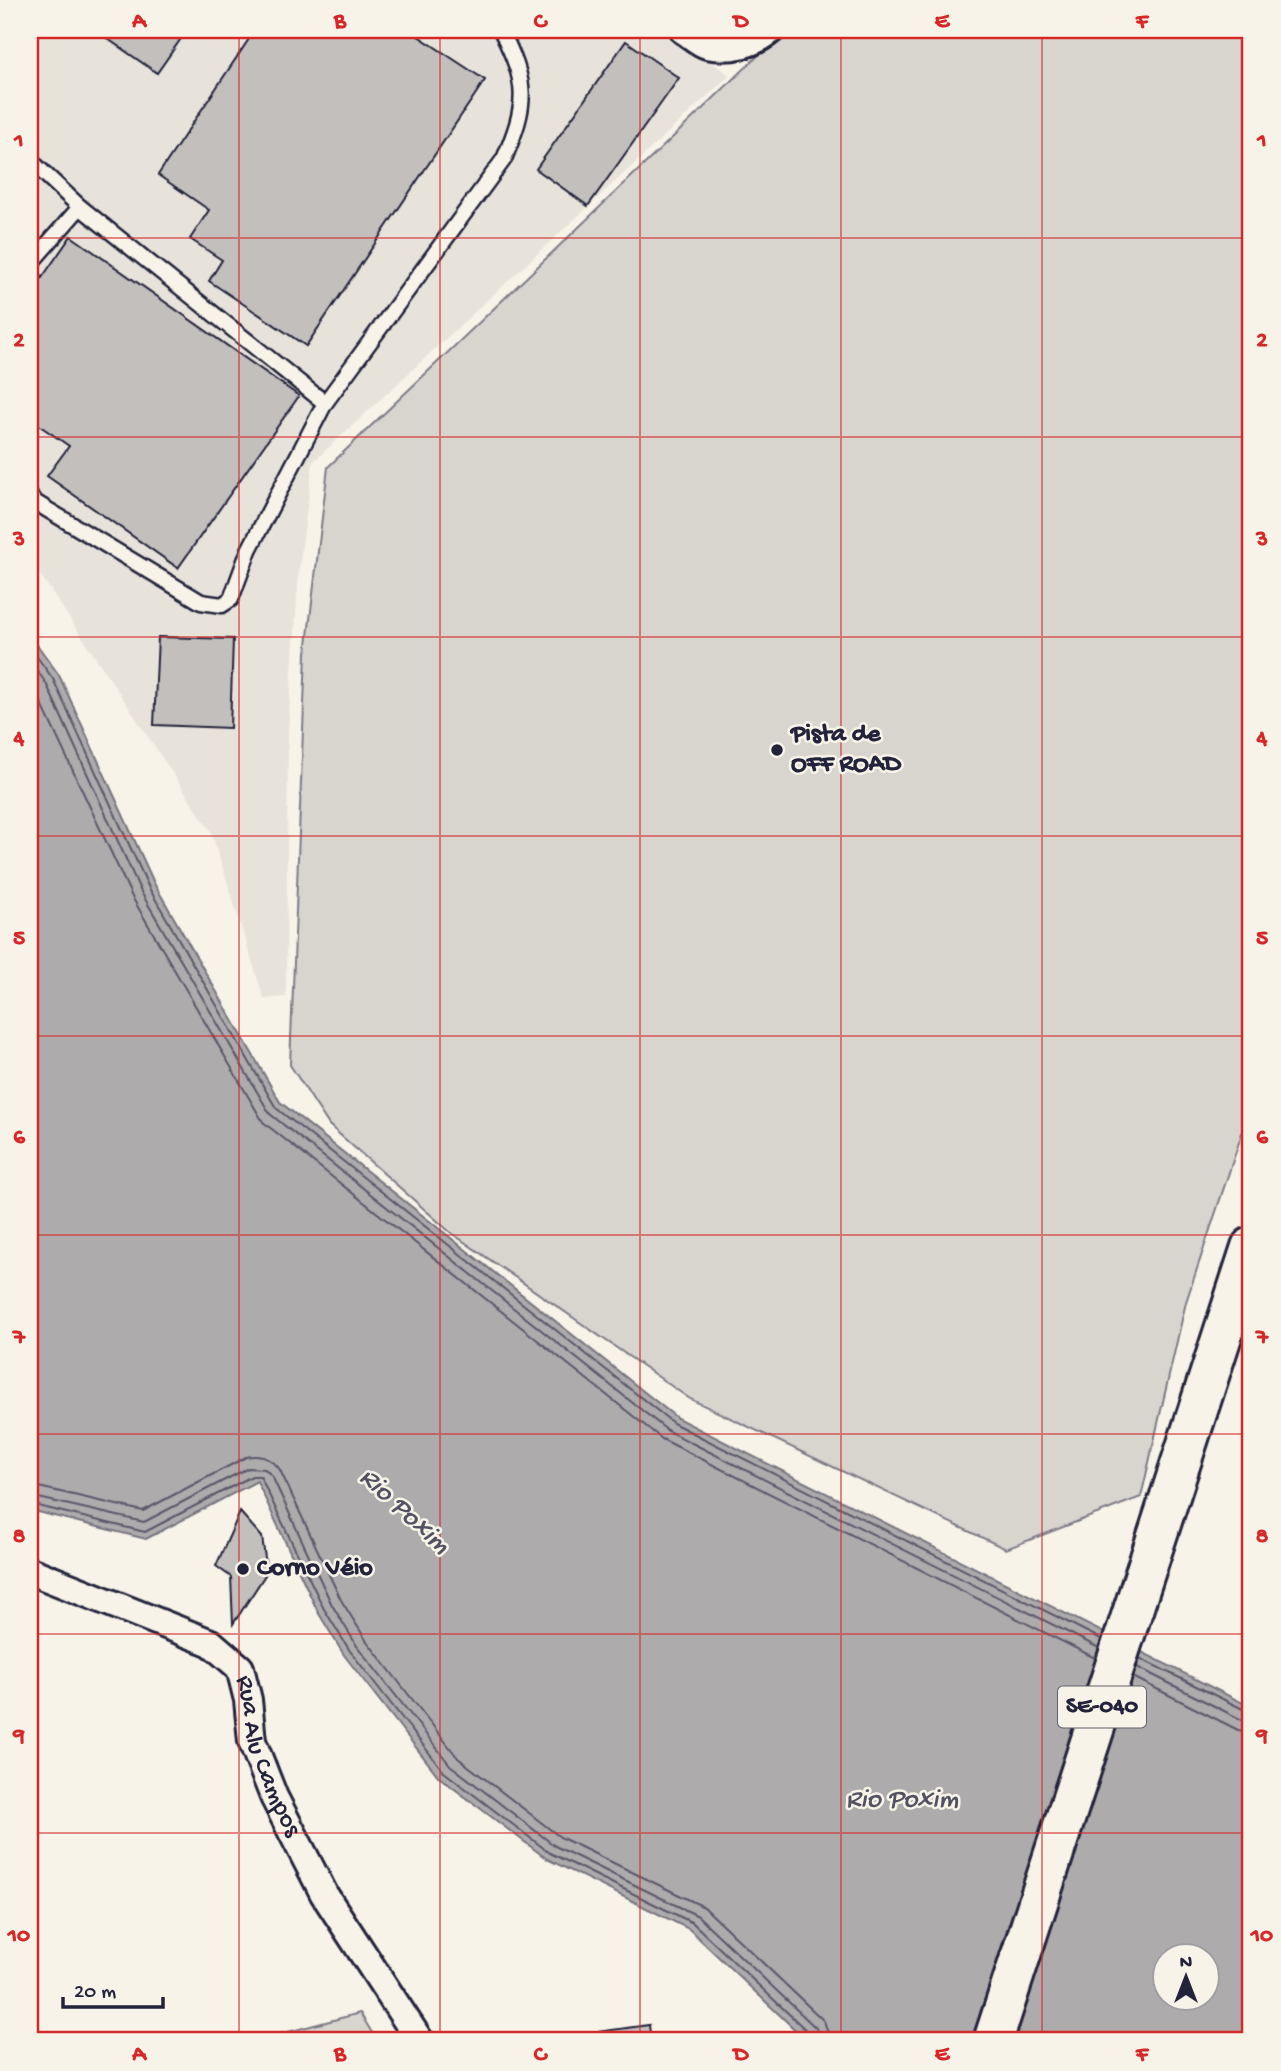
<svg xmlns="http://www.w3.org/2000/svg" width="1281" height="2071" viewBox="0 0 1281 2071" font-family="'Gochi Hand',sans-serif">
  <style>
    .built { fill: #e7e3db }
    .green { fill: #d8d5cf; stroke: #7d7c85; stroke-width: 2 }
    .water { fill: #aeabad; stroke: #76747f; stroke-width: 2; fill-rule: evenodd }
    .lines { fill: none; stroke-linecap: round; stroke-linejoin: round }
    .shore { stroke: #5a5969; stroke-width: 2 }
    .building { fill: #c2bfbd; stroke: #22223b; stroke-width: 2 }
    .service-casing { stroke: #22223b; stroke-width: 19 }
    .minor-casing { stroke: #22223b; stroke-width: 32 }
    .primary-casing { stroke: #22223b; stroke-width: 44 }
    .service { stroke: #f7f3e8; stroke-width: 14 }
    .minor { stroke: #f7f3e8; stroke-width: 26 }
    .primary { stroke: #f7f3e8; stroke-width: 38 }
    .grid { fill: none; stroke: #d62828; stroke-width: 2; stroke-opacity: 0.55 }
    .poi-dot { fill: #22223b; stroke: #f7f3e8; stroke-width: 2.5 }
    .labels { text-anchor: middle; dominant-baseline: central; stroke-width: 5; stroke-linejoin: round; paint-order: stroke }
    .shield { fill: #f7f3e8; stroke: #62616f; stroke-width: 2 }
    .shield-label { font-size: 24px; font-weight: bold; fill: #22223b }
    .poi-label { font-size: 26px; font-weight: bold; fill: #22223b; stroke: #f7f3e8; text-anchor: start }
    .street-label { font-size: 26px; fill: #22223b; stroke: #f7f3e8 }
    .water-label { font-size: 28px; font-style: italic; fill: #535263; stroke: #f7f3e8 }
    .neatline { fill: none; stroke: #d62828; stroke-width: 2.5 }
    .grid-label { font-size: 23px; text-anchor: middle; font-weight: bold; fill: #d62828 }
  </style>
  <rect width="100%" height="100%" fill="#f7f3e8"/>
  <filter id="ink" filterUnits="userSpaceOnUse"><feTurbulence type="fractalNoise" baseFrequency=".0143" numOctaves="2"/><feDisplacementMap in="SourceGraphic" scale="14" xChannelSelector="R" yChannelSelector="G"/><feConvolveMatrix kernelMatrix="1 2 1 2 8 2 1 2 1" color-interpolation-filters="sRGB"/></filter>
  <g filter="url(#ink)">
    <polygon class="built" points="30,30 664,30 730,75 313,462 299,569 288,733 286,997 264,999 211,831 30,559"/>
    <g class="green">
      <polygon points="785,30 1251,30 1251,1106 1186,1302 1141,1497 1006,1549 690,1399 450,1232 329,1125 290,1065 306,653 328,467"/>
      <polygon points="360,2013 377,2041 254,2041"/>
    </g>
    <path class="water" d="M 30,635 L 59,675 L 155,885 L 280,1102 L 677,1418 L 1251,1707 L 1251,2041 L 814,2041 L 804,2038 L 689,1929 L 547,1859 L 439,1777 L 344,1655 L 318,1612 L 257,1481 L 146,1539 L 30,1510 ZM 1166,1955 L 1208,1955 L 1208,1997 L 1166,1997 Z"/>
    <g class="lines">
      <g class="shore">
        <polyline points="30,647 53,679 149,888 276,1108 673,1423 1101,1639"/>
        <polyline points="30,661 46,683 141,892 270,1114 668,1431 1099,1648"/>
        <polyline points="30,679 132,897 263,1122 662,1439 1095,1658"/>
        <path d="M 30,1485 L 143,1511 L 246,1457 C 261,1454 272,1458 280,1470 L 341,1600 L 366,1640 L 458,1758 L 560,1837 L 704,1907 L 824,2021 L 831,2041"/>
        <polyline points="30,1496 144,1522 248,1468 265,1469 272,1476 332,1605 357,1646 450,1765 555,1846 698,1916 816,2028 821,2041"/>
        <polyline points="30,1504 145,1532 252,1476 260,1476 324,1609 350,1651 444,1772 550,1853 693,1923 810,2034 812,2041"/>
        <polyline points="1139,1658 1251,1713"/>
        <polyline points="1137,1667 1242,1720 1251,1721"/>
        <polyline points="1133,1677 1238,1730 1251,1732"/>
      </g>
    </g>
    <g class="building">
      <polygon points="95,30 187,30 157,73"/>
      <polygon points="255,30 409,30 485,80 306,346 209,281 222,260 190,239 209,210 158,175"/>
      <polygon points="626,41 679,78 588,206 536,169"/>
      <polygon points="71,236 299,396 178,568 47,476 69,446 30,419 30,370 37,360 30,355 30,295"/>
      <polygon points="158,637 233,639 230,728 154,725"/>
      <polygon points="240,1512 262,1537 267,1572 233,1624 231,1577 216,1566"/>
      <polygon points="649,2025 651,2041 569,2041 568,2036"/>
    </g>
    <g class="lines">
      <defs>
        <g id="service">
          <polyline points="30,160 80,207 325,403"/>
          <polyline points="30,264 80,207"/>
          <path d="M 30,495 L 33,501 L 201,602 L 222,605 L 231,599 L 249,550 L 325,403 L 504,159 C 528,102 528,85 501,30"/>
        </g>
        <g id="minor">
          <path d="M 683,30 C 690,34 699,43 707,45 C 730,50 755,44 771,30"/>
          <path id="s1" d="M 30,1571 L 211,1643 L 240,1668 L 248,1700 L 252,1741 L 274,1797 L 324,1894 L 420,2041"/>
        </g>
        <polyline id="primary" points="993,2041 1251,1247"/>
      </defs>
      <use href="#service" class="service-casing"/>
      <use href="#minor" class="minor-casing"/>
      <use href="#primary" class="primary-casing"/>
      <use href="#service" class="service"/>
      <use href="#minor" class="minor"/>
      <use href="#primary" class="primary"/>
    </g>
  </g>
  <path class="grid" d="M 239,30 L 239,2041M 440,30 L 440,2041M 640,30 L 640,2041M 841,30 L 841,2041M 1042,30 L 1042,2041M 30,238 L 1251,238M 30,437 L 1251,437M 30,637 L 1251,637M 30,836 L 1251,836M 30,1036 L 1251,1036M 30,1235 L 1251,1235M 30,1434 L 1251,1434M 30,1634 L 1251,1634M 30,1833 L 1251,1833"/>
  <g class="poi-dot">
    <circle cx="777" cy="750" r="7"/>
    <circle cx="243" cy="1569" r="7"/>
  </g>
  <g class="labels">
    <rect class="shield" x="1058" y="1686.5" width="88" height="41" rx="5"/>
    <g class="shield-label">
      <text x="1102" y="1707">SE-040</text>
    </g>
    <g class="poi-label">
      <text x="791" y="735">Pista de<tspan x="791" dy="30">OFF ROAD</tspan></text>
      <text x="257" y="1569">Corno Véio</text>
    </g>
    <g class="street-label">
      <text stroke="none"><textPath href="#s1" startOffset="326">Rua Alu Campos</textPath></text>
    </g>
    <g class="water-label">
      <text transform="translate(404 1512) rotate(43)">Rio Poxim</text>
      <text x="902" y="1800">Rio Poxim</text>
    </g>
  </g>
  <rect width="1281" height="2071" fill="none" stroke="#f7f3e8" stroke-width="77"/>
  <g transform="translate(1186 1977)"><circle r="33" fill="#f7f3e8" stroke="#a29fa3" stroke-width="2"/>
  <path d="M0-5L12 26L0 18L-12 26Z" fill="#22223b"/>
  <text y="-10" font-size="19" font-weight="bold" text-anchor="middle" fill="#22223b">N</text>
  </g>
  <path d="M63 1997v10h100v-10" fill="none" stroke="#22223b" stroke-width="3.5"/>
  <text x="74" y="1997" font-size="21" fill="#22223b" stroke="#f7f3e8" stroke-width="5" paint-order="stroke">20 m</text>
  <rect x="38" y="38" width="1204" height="1994" class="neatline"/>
  <g class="grid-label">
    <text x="139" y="27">A</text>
    <text x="340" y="27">B</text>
    <text x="540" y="27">C</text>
    <text x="741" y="27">D</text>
    <text x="942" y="27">E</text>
    <text x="1142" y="27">F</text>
    <text x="19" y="146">1</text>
    <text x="1262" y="146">1</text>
    <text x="19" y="346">2</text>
    <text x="1262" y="346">2</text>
    <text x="19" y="545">3</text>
    <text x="1262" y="545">3</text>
    <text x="19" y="744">4</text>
    <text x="1262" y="744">4</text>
    <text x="19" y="944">5</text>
    <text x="1262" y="944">5</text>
    <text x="19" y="1143">6</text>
    <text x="1262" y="1143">6</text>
    <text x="19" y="1343">7</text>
    <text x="1262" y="1343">7</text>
    <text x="19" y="1542">8</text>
    <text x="1262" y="1542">8</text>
    <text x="19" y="1741">9</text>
    <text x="1262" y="1741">9</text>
    <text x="19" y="1941">10</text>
    <text x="1262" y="1941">10</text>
    <text x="139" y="2060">A</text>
    <text x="340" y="2060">B</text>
    <text x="540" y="2060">C</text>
    <text x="741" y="2060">D</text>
    <text x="942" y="2060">E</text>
    <text x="1142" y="2060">F</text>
  </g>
</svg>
